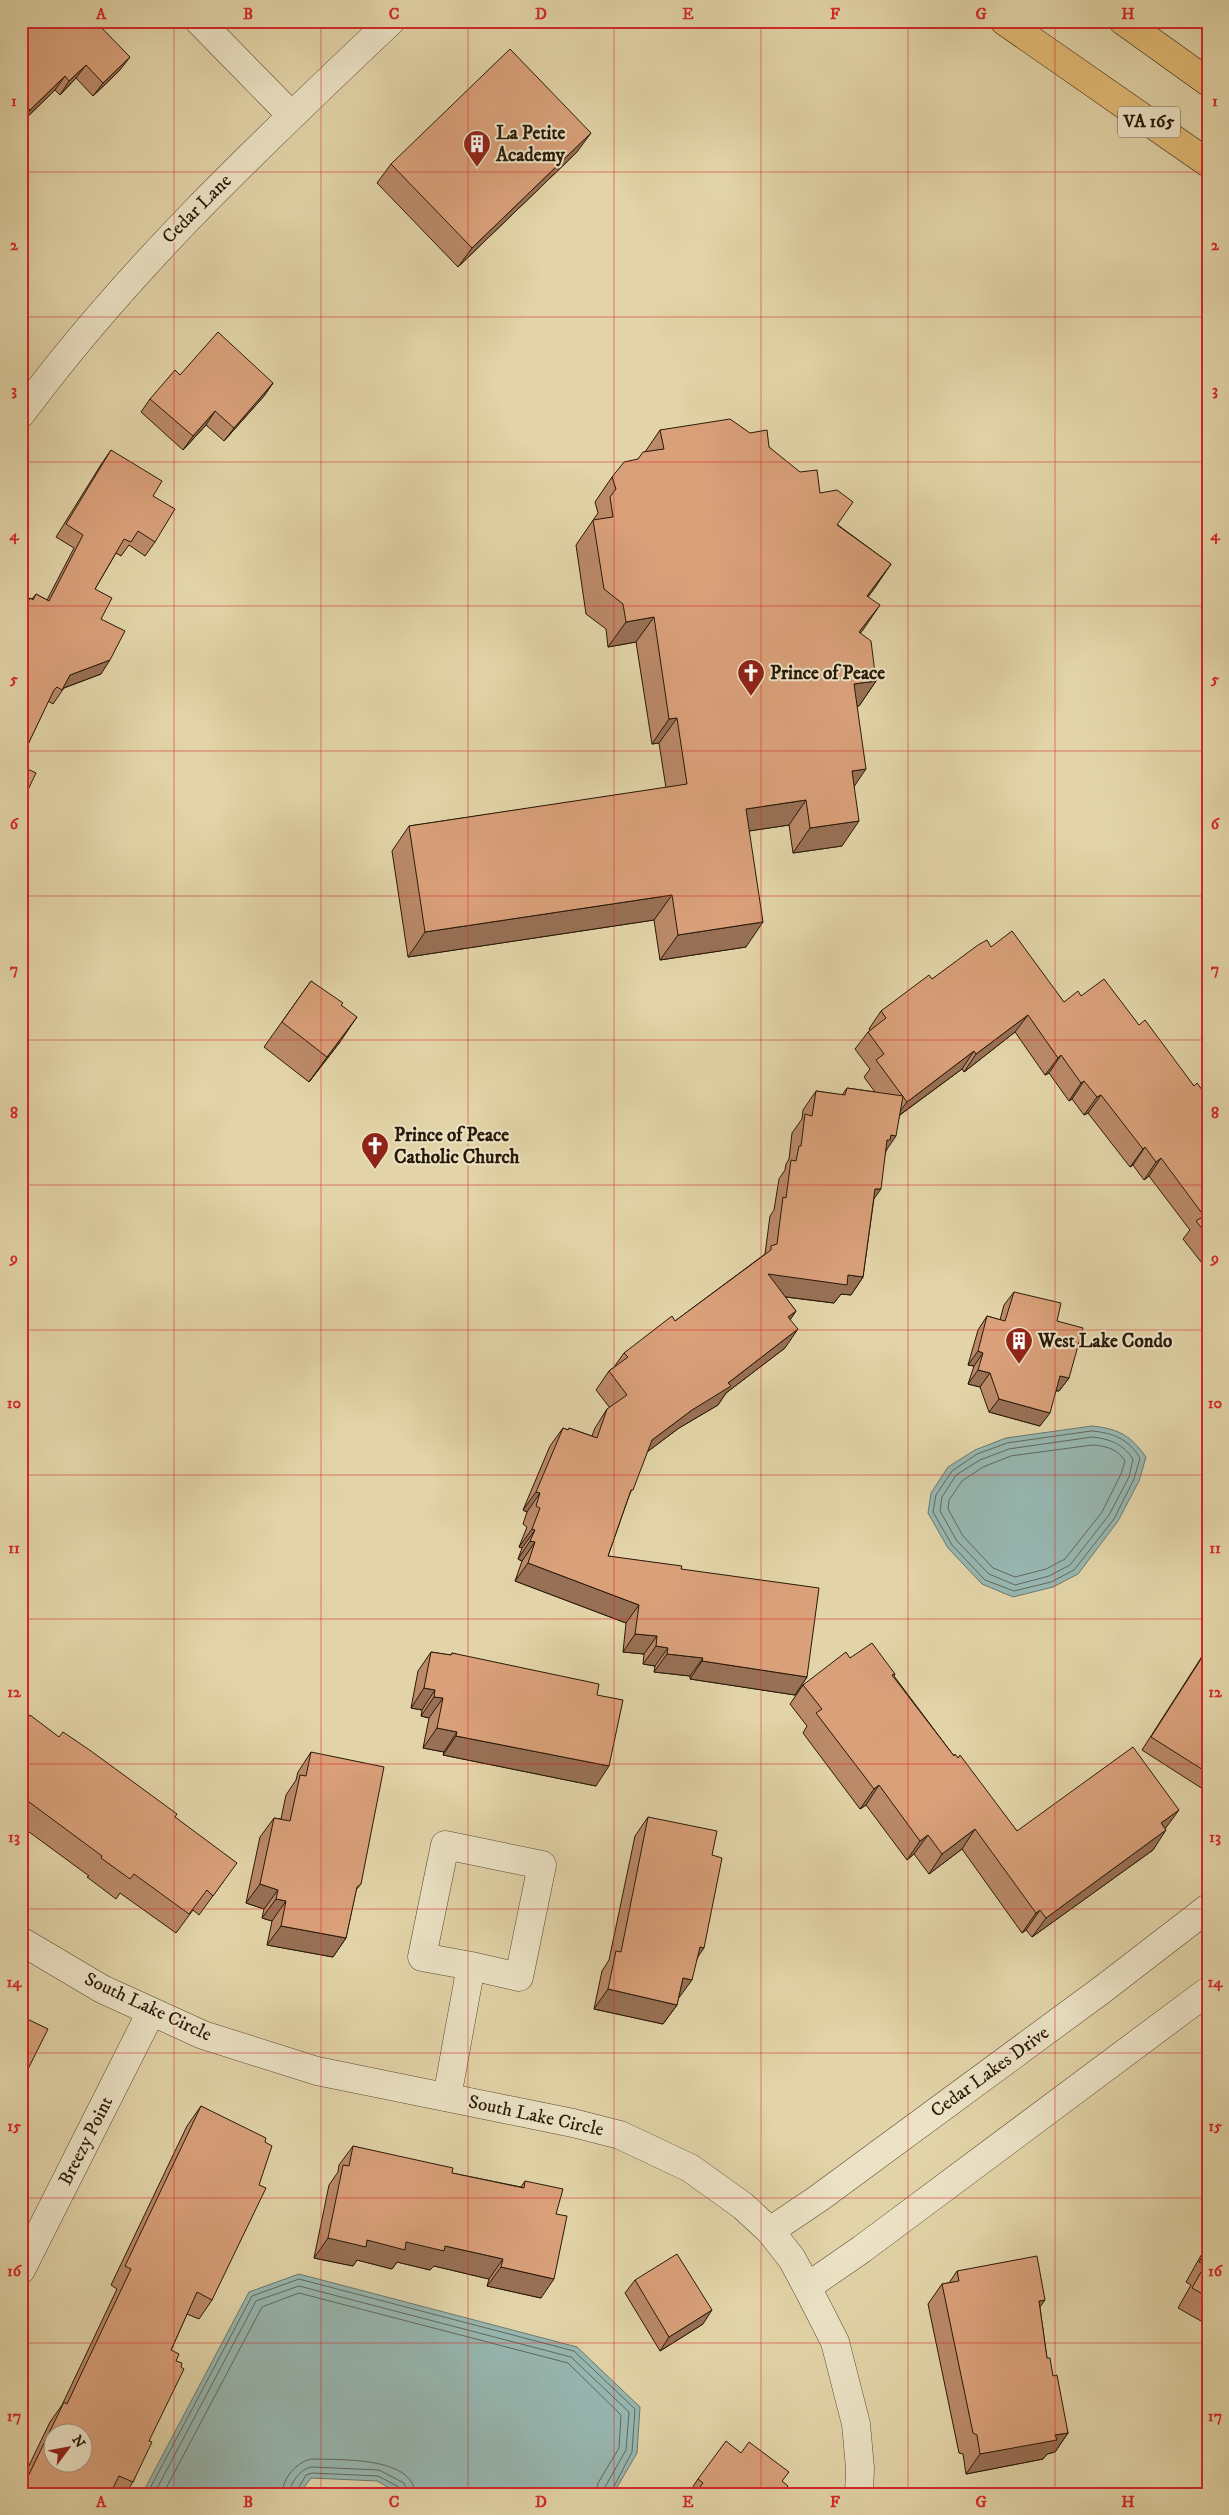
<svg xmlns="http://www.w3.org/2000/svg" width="1229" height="2515" viewBox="0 0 1229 2515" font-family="'IM FELL DW Pica',serif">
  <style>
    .water { fill: #97b7b1; stroke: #6b786d }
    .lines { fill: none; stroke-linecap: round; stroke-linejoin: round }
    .shore { stroke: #60685c; stroke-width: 1 }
    .minor-casing { stroke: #574830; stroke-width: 29 }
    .major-casing { stroke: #291908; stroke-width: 29 }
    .minor { stroke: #ece3c6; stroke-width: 28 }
    .major { stroke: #e1ba74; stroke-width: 28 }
    .wall { fill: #bb8a69; stroke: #291908 }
    .shaded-wall { fill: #987055; stroke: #291908 }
    .building { fill: #d9a07a; stroke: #291908; fill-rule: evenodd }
    .grid { fill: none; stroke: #d62828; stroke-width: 1; stroke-opacity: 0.55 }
    .labels { text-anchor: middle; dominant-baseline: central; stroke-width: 4; stroke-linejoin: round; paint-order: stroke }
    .shield { fill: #ece3c6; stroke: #645641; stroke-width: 1 }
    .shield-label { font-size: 18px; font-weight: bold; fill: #291908 }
    .poi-label { font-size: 19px; font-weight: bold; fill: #291908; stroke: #ece3c6; text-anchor: start }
    .street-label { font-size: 19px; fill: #291908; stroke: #ece3c6 }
    .neatline { fill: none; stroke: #d62828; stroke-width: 2 }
    .grid-label { font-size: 16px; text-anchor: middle; font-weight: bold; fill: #d62828 }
  </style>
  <rect width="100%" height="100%" fill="#e2d4a8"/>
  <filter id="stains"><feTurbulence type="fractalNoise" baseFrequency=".004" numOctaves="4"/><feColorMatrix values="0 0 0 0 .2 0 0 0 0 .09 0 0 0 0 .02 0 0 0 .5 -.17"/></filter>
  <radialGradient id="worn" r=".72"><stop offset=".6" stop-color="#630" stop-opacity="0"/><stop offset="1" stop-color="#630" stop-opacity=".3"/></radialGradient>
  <g class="water">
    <path d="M 1092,1426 C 1119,1429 1130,1435 1146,1457 L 1139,1481 L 1118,1521 L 1078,1574 L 1053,1587 L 1013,1597 L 982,1584 L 948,1548 L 928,1513 L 931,1493 L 948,1467 L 975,1450 L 1006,1438 Z"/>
    <polygon points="299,2274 577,2347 640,2407 637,2453 613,2494 400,2494 377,2481 311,2478 299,2494 142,2494 249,2292"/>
  </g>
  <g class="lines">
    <g class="shore">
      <path d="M 1092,1431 C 1114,1433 1128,1439 1140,1458 L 1134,1479 L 1114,1519 L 1074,1570 L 1051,1582 L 1014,1591 L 985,1580 L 952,1545 L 933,1512 L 936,1495 L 952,1471 L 977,1454 L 1007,1443 Z"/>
      <path d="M 1093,1437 C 1110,1439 1123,1444 1133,1459 L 1129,1477 L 1109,1515 L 1070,1565 L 1049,1576 L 1015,1585 L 989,1574 L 957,1541 L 940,1511 L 942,1497 L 956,1475 L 980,1460 L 1009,1449 Z"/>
      <path d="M 1093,1445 C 1106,1446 1118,1449 1125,1461 L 1121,1474 L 1102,1512 L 1065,1559 L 1046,1569 L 1015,1577 L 993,1568 L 963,1536 L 948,1509 L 949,1500 L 962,1481 L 983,1467 L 1011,1456 Z"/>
      <polyline points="147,2494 252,2296 299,2279 574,2351 635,2409 632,2452 610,2494"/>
      <polyline points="154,2494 256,2301 299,2286 571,2357 629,2412 626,2450 605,2487 603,2494"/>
      <polyline points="163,2494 262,2307 299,2293 568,2363 621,2415 619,2448 598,2483 596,2494"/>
      <path d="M 282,2494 C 282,2479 297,2461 312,2459 C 338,2460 414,2456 415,2494"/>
      <path d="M 289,2494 C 290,2483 301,2468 312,2467 L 379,2470 L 404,2483 L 408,2494"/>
      <polyline points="295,2494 306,2475 312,2473 378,2476 399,2487 402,2494"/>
    </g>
    <defs>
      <g id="minor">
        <polyline points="199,21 291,115"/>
        <path d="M 21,414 C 129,268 259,146 391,21"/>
        <polyline points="21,1941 102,1989 203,2035 317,2071 573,2123 620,2135 690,2168 743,2206 770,2231 792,2259 807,2287 835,2342 856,2424 860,2468 859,2494"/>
        <polyline points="447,2097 471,1966 422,1957 445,1845 542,1865 519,1977 471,1966"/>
        <polyline points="770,2231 819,2198 1103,1989 1208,1908"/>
        <polyline points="21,2270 151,2012"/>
        <polyline points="807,2287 862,2249 1208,1991"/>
      </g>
      <g id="major">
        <polyline points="1004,21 1208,163"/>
        <polyline points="1123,21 1208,82"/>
      </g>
    </defs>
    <use href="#minor" class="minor-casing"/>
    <use href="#major" class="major-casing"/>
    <use href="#minor" class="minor"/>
    <use href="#major" class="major"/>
  </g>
  <g class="wall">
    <polygon points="21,22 120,70 93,96 76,78 60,95 55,90 21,123"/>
    <polygon points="577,152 458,267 377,183 391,164"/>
    <polygon points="180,375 273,383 264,396 224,441 206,425 183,450 141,412 150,399"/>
    <polygon points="660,430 769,447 820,493 838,525 891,564 868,597 860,633 876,681 859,706 857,706 854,787 842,846 793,853 789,825 749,831 746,947 660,960 654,920 408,957 392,851 409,826 666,788 659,743 652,744 636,642 608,647 606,629 586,614 576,545 598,513 595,502 612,477 638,459 645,452"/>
    <polygon points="111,450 153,496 155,542 145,556 129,545 121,556 116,553 95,589 101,619 101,674 64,688 53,704 48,701 21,759 21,611 30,598 32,599 36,594 47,600 74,548 56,537 102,463"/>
    <polygon points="991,947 1064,1002 1081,996 1139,1025 1194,1086 1208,1098 1208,1265 1205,1267 1183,1239 1190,1230 1149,1176 1144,1180 1133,1165 1130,1167 1088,1113 1084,1115 1072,1099 1069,1101 1049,1073 1045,1075 1015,1032 964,1072 962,1069 900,1115 886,1151 874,1198 863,1277 851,1295 841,1294 834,1303 785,1297 796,1311 790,1320 785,1348 726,1393 718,1405 679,1428 647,1452 629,1496 608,1556 681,1569 807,1677 795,1695 690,1679 690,1676 654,1672 655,1666 643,1664 644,1654 623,1652 626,1623 515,1581 522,1561 518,1559 522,1548 519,1547 527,1527 523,1524 527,1512 523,1510 550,1446 563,1428 568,1430 569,1428 592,1436 595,1428 607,1409 610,1408 596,1390 609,1371 614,1367 624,1353 675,1321 765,1254 770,1216 774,1210 779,1179 785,1170 786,1164 789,1159 792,1133 802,1119 803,1110 816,1091 842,1095 847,1088 875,1092 864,1077 870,1069 855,1049 868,1032 870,1030 869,1029 881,1011 932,979"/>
    <polygon points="311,981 341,1005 340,1042 309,1082 264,1047"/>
    <polygon points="1014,1292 1057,1321 1069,1378 1059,1391 1056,1391 1040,1426 989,1412 980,1387 968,1384 974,1366 968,1365 978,1330 987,1316 1000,1320 1004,1305"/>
    <polygon points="1208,1647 1208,1788 1206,1791 1142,1750"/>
    <polygon points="431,1652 450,1655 452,1653 597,1695 596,1786 443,1755 444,1752 423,1748 429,1718 421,1716 422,1710 411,1708 418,1671"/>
    <polygon points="850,1658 895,1674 894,1676 954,1756 958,1758 1017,1831 1165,1829 1153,1850 1032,1937 1026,1930 1022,1933 962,1849 929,1874 914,1854 907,1860 866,1805 860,1809 803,1733 807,1726 790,1704 803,1685"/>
    <polygon points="21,1727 59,1737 175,1817 223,1882 199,1915 193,1910 176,1933 120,1893 116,1899 87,1877 89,1876 21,1826"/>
    <polygon points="311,1752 361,1884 356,1890 346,1938 333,1957 267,1945 272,1921 262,1918 264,1909 246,1903 260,1837 274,1818 281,1819 286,1795 296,1780 298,1772"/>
    <polygon points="648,1817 712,1855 698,1957 678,1999 677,2005 663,2024 594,2009 602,1971 609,1960 635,1836"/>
    <polygon points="201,2106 265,2142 212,2300 199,2319 187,2314 171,2350 176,2361 149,2441 133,2482 125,2494 21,2494 21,2482 50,2422 62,2405 117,2289 111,2285 187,2126"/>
    <polygon points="353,2146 452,2173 521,2187 525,2181 556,2214 541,2298 487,2286 489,2279 434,2266 430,2270 397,2262 392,2269 357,2260 353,2266 314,2258 329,2185 338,2172 339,2165"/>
    <polygon points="1208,2243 1208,2325 1178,2308 1191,2285 1186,2282"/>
    <polygon points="957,2271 1040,2308 1047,2358 1053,2376 1068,2433 1055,2452 1047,2454 1043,2459 966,2474 963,2454 959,2453 928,2304 942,2284 949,2283"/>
    <polygon points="635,2280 703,2324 660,2351 625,2293"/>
    <polygon points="698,2479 782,2482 783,2494 688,2494"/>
  </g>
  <g class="shaded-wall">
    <polygon points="130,57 120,70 93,96 103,83"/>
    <polygon points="86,65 76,78 60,95 69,81"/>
    <polygon points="65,76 55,90 21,123 30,110"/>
    <polygon points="591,133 577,152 458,267 472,248"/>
    <polygon points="273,383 264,396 224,441 234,428"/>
    <polygon points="215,411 206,425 183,450 193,436"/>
    <polygon points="891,564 874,589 849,621 867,596"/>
    <polygon points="880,605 863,630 841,657 859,632"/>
    <polygon points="654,617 636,642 608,647 626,622"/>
    <polygon points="110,660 101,674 61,689 70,675"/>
    <polygon points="876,681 859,706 836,709 854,684"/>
    <polygon points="677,718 659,743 652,744 669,719"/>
    <polygon points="866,769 849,794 852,771"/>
    <polygon points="806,800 789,825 729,834 746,809"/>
    <polygon points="859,821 842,846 793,853 810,828"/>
    <polygon points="672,895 654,920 408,957 425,932"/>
    <polygon points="763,922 746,947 660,960 678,935"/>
    <polygon points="1028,1015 1015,1032 964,1072 976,1054"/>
    <polygon points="357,1017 340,1042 309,1082 327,1057"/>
    <polygon points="974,1051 962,1069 894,1119 907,1102"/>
    <polygon points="1061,1055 1049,1073 1045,1075 1058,1058"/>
    <polygon points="1084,1081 1072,1099 1069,1101 1081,1083"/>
    <polygon points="1101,1095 1088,1113 1084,1115 1097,1097"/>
    <polygon points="891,1135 896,1136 883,1155 874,1158"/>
    <polygon points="1145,1147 1133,1165 1130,1167 1143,1149"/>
    <polygon points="1161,1158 1149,1176 1144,1180 1156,1162"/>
    <polygon points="875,1189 881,1189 868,1207"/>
    <polygon points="768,1274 848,1275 863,1277 851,1295 841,1294 834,1303 755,1293"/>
    <polygon points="796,1311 783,1330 788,1317"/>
    <polygon points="798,1329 785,1348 726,1393 718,1405 679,1428 639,1458 652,1440 728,1383"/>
    <polygon points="978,1351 983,1353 974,1366 968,1365"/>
    <polygon points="978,1370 990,1373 980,1387 968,1384"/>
    <polygon points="1060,1376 1069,1378 1059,1391 1051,1389"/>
    <polygon points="999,1399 1050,1413 1040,1426 989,1412"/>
    <polygon points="536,1492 540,1493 527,1512 523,1510"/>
    <polygon points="532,1529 535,1530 522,1548 519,1547"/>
    <polygon points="530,1541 535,1542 522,1561 518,1559"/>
    <polygon points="528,1563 639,1605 626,1623 515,1581"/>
    <polygon points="635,1634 657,1636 644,1654 623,1652"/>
    <polygon points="656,1646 668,1648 655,1666 643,1664"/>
    <polygon points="667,1654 703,1658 690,1676 654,1672"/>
    <polygon points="702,1661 807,1677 795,1695 690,1679"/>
    <polygon points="424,1688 435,1690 422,1710 411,1708"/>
    <polygon points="434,1697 443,1698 429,1718 421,1716"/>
    <polygon points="437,1728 457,1732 444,1752 423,1748"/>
    <polygon points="456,1736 609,1766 596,1786 443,1755"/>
    <polygon points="879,1785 866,1805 860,1809 874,1789"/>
    <polygon points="1179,1810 1165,1829 1161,1823"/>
    <polygon points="975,1829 962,1849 929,1874 942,1854"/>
    <polygon points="1166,1830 1153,1850 1032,1937 1046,1918"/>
    <polygon points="928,1835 914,1854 907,1860 920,1841"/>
    <polygon points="260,1884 278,1890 264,1909 246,1903"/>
    <polygon points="276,1899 286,1901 272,1921 262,1918"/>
    <polygon points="1040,1910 1026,1930 1022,1933 1036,1913"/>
    <polygon points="281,1926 346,1938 333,1957 267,1945"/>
    <polygon points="700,1947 704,1948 690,1968"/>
    <polygon points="683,1978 692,1980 678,1999"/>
    <polygon points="608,1989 677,2005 663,2024 594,2009"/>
    <polygon points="328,2238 406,2242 445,2246 503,2259 489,2279 434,2266 430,2270 397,2262 392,2269 357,2260 353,2266 314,2258"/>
    <polygon points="501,2267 554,2279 541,2298 487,2286"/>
    <polygon points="1045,2300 1031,2320 1039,2301"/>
    <polygon points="712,2310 703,2324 660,2351 669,2337"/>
    <polygon points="1068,2433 1055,2452 1047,2454 1043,2459 966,2474 980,2454 1055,2435"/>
  </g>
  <g class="building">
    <polygon points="22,21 95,21 130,57 103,83 86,65 69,81 65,76 30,110 21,101"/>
    <polygon points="510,49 591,133 472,248 391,164"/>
    <polygon points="218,332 273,383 234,428 215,411 193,436 150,399 175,370 180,375"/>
    <polygon points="730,419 750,433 767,430 769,447 800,472 817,470 820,493 837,490 853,502 837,525 891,564 867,596 880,605 859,632 871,641 876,681 854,684 866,769 852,771 859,821 810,828 806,800 746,809 763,922 678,935 672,895 425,932 409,826 687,784 677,718 669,719 654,617 626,622 623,604 604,589 593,520 613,517 610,497 616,489 612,477 624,462 638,459 643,452 664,449 660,430"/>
    <polygon points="111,450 162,481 153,496 175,509 155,542 138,531 131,542 124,539 95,589 112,598 101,619 125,631 110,660 70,675 62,690 57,687 54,690 21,759 21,616 30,598 33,600 36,594 49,601 83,535 66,524"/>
    <polygon points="21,766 36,773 23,800 28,803 21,817"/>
    <polygon points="1012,931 1064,1002 1078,991 1081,996 1104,979 1139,1025 1145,1020 1194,1086 1197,1083 1208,1098 1208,1236 1196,1221 1204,1216 1161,1158 1156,1162 1145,1147 1143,1149 1101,1095 1097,1097 1084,1081 1081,1083 1061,1055 1058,1058 1028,1015 976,1054 974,1051 907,1102 876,1060 884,1054 868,1032 886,1018 881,1011 929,975 932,979 978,945 987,940 991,947"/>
    <polygon points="311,981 343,1003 341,1005 357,1017 327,1057 282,1022"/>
    <polygon points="847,1088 903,1096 896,1136 891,1135 890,1140 887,1140 881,1189 875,1189 863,1277 848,1275 847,1285 768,1274 796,1311 788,1317 798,1329 728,1383 731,1386 692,1410 652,1440 633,1490 631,1490 608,1556 682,1566 681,1569 819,1588 807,1677 702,1661 703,1658 667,1654 668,1648 656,1646 657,1636 635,1634 639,1605 528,1563 535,1542 530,1541 535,1530 532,1529 540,1508 536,1506 540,1493 536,1492 563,1428 568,1430 569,1428 597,1438 607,1409 627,1395 609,1371 628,1357 624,1353 672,1316 675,1321 771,1250 771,1246 777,1244 783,1197 786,1198 791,1160 796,1161 799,1146 801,1146 805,1114 812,1116 816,1091 845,1095"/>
    <polygon points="1014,1292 1061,1303 1057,1321 1083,1328 1069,1378 1060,1376 1050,1413 999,1399 990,1373 978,1370 983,1353 978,1351 987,1316 1005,1321"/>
    <polygon points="872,1643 895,1674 892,1675 954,1756 955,1754 958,1758 960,1755 1017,1831 1133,1747 1179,1810 1161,1823 1166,1830 1046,1918 1040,1910 1036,1913 975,1829 942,1854 928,1835 920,1841 879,1785 874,1789 816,1713 822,1709 803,1685 846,1652 850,1658"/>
    <polygon points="1208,1648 1208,1773 1151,1737"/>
    <polygon points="431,1652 451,1655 452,1653 599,1684 597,1695 623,1700 609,1766 456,1736 457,1732 437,1728 443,1698 434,1697 435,1690 424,1688"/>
    <polygon points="30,1715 59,1737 63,1732 91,1751 177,1814 175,1817 237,1863 213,1896 207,1890 189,1914 134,1874 130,1879 101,1858 102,1856 21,1796 21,1727"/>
    <polygon points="311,1752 384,1767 361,1884 357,1887 346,1938 281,1926 286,1901 276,1899 278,1890 260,1884 274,1818 290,1821 300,1775 306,1776"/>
    <polygon points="648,1817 717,1831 712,1855 722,1858 704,1948 700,1947 692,1980 683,1978 677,2005 608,1989 616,1951 621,1952"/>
    <polygon points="21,2016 48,2029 21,2083"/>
    <path d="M 201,2106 L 266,2138 L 265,2142 L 272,2146 L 259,2185 L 266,2188 L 212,2300 L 197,2292 L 171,2350 L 179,2354 L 176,2361 L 182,2363 L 181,2367 L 184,2369 L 149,2441 L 152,2442 L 133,2482 L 119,2476 L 110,2494 L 23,2494 L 21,2493 L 21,2491 L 64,2402 L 67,2404 L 131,2269 L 125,2266 ZM 52,2432 L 82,2432 L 82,2462 L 52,2462 Z"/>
    <polygon points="353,2146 453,2168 452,2173 524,2188 525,2181 563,2189 556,2214 567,2216 554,2279 501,2267 503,2259 445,2246 444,2251 406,2242 405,2250 367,2240 366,2247 328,2238 343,2165 349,2166"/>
    <polygon points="1208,2247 1208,2297 1192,2288 1205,2265 1199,2262"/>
    <polygon points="677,2254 712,2310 669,2337 635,2280"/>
    <polygon points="1037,2256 1045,2300 1039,2301 1047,2358 1050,2358 1053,2376 1057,2375 1068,2433 1055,2435 1057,2440 980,2454 977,2435 973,2433 942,2284 959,2281 957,2271"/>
    <polygon points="726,2441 741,2453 749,2442 789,2472 782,2481 788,2486 783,2494 695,2494 703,2483 698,2479"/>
  </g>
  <path class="grid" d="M 174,21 L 174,2494M 321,21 L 321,2494M 468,21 L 468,2494M 614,21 L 614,2494M 761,21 L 761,2494M 908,21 L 908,2494M 1055,21 L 1055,2494M 21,172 L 1208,172M 21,317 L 1208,317M 21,462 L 1208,462M 21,606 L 1208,606M 21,751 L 1208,751M 21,896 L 1208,896M 21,1040 L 1208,1040M 21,1185 L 1208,1185M 21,1330 L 1208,1330M 21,1475 L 1208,1475M 21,1619 L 1208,1619M 21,1764 L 1208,1764M 21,1909 L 1208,1909M 21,2053 L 1208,2053M 21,2198 L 1208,2198M 21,2343 L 1208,2343"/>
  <defs>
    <symbol id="building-pin" viewBox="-11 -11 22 30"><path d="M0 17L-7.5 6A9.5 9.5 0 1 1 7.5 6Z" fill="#8f2418" stroke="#ece3c6"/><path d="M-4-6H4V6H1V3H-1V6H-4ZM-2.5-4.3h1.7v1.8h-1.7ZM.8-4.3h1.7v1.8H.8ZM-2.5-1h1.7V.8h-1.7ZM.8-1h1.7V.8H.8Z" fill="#fff"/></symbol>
    <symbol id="church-pin" viewBox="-11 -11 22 30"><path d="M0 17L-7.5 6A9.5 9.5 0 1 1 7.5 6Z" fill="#8f2418" stroke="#ece3c6"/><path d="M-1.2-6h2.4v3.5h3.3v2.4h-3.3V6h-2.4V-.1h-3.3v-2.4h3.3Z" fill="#fff"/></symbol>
  </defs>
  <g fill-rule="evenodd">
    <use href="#building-pin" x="461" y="128" width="32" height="43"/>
    <use href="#church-pin" x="735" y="657" width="32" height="43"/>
    <use href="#church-pin" x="359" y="1130" width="32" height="43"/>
    <use href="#building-pin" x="1003" y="1325" width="32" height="43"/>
  </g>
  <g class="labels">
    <rect class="shield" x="1118" y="106.5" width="62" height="31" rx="4"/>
    <g class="shield-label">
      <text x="1149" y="122">VA 165</text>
    </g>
    <g class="poi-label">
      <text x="496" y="133">La Petite<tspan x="496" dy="22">Academy</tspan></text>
      <text x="770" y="673">Prince of Peace</text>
      <text x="394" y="1135">Prince of Peace<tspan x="394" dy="22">Catholic Church</tspan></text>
      <text x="1038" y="1341">West Lake Condo</text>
    </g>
    <g class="street-label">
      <text transform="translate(197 209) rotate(-45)">Cedar Lane</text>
      <text transform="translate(148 2007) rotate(25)">South Lake Circle</text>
      <text transform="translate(990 2072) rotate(-36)">Cedar Lakes Drive</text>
      <text transform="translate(536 2116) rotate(12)">South Lake Circle</text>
      <text transform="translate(86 2141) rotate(-63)">Breezy Point</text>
    </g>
  </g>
  <rect width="1229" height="2515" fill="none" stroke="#e2d4a8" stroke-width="55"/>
  <g transform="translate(68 2448) rotate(58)"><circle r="24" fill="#ece3c6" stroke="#9e927a"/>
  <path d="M0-4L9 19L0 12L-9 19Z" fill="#8f2418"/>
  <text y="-8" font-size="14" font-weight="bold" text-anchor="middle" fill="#291908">N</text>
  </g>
  <rect x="28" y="28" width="1174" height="2460" class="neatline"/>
  <g class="grid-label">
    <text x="101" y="19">A</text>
    <text x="248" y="19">B</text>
    <text x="394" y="19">C</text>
    <text x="541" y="19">D</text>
    <text x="688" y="19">E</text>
    <text x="835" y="19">F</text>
    <text x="981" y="19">G</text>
    <text x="1128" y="19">H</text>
    <text x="14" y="106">1</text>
    <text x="1215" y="106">1</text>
    <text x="14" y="250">2</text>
    <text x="1215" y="250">2</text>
    <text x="14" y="395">3</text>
    <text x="1215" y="395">3</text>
    <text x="14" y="540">4</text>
    <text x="1215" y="540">4</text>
    <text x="14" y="684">5</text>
    <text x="1215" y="684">5</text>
    <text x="14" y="829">6</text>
    <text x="1215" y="829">6</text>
    <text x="14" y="974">7</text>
    <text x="1215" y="974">7</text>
    <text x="14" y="1118">8</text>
    <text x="1215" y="1118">8</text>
    <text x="14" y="1263">9</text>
    <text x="1215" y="1263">9</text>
    <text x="14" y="1408">10</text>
    <text x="1215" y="1408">10</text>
    <text x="14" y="1553">11</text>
    <text x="1215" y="1553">11</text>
    <text x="14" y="1697">12</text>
    <text x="1215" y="1697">12</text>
    <text x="14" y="1842">13</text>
    <text x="1215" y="1842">13</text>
    <text x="14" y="1987">14</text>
    <text x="1215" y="1987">14</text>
    <text x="14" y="2131">15</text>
    <text x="1215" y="2131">15</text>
    <text x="14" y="2276">16</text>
    <text x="1215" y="2276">16</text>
    <text x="14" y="2421">17</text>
    <text x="1215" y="2421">17</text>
    <text x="101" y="2507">A</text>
    <text x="248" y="2507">B</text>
    <text x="394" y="2507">C</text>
    <text x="541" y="2507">D</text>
    <text x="688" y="2507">E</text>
    <text x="835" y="2507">F</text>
    <text x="981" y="2507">G</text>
    <text x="1128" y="2507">H</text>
  </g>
  <rect width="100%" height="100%" filter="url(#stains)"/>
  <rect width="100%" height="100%" fill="url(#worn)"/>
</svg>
